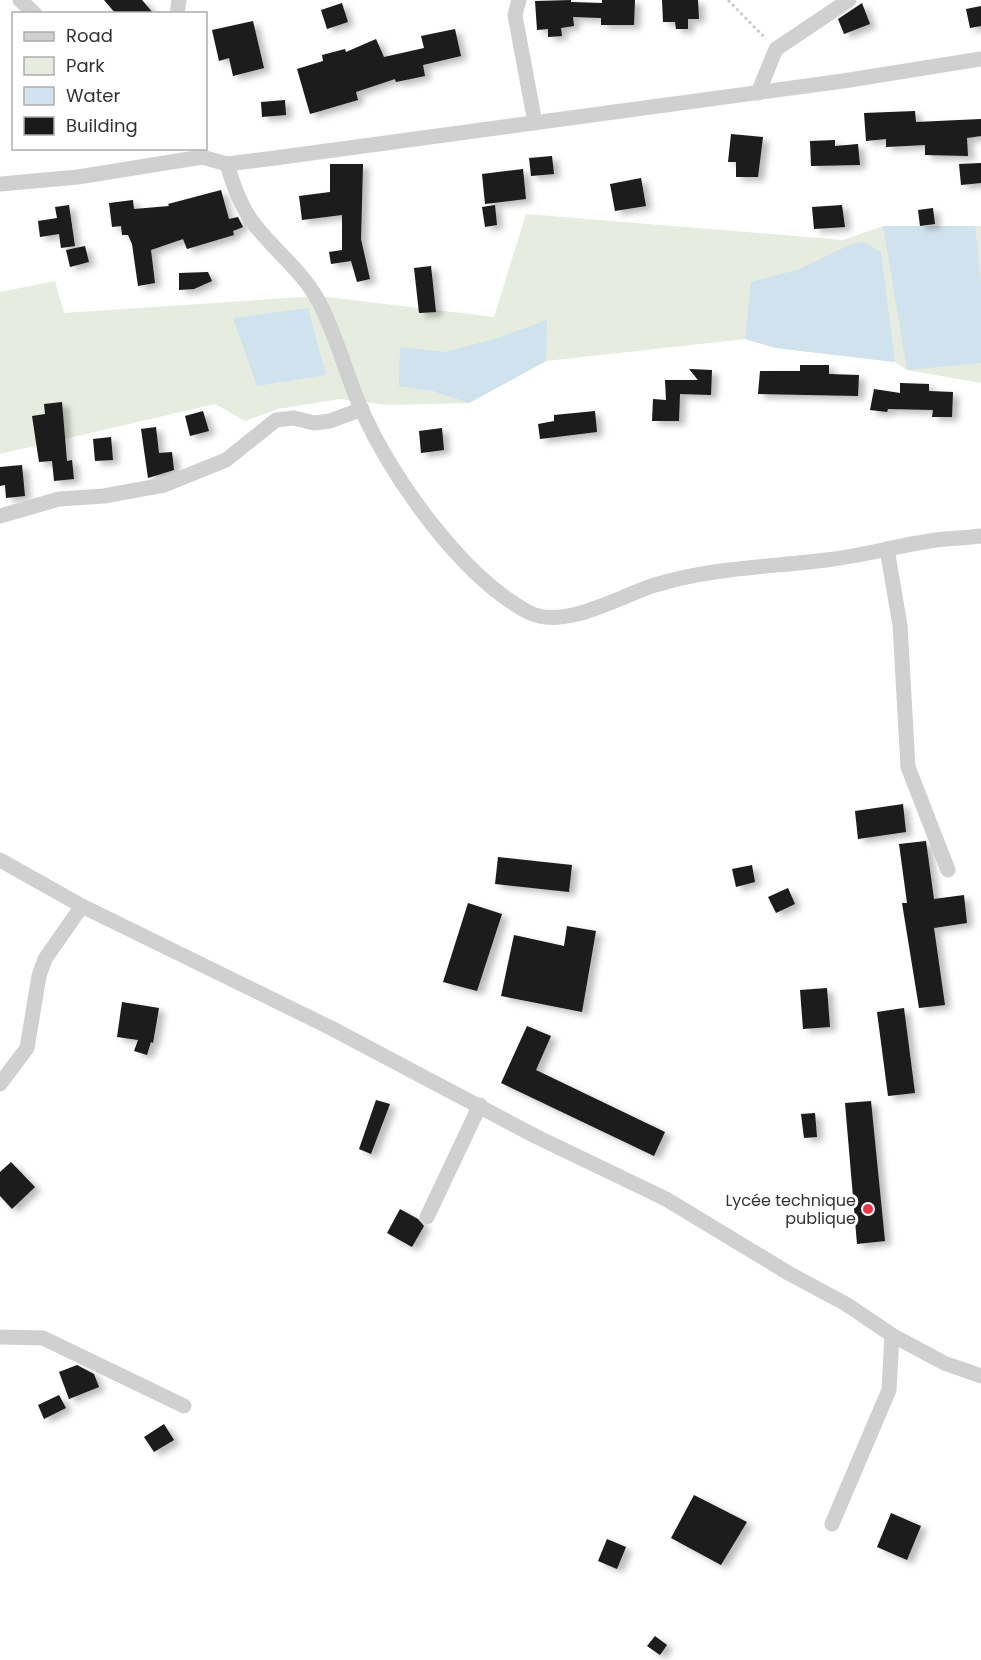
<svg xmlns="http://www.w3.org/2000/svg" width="981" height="1660" viewBox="0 0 981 1660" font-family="Poppins,sans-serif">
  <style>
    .green { fill: #e6ecdf }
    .water { fill: #cfe2ee }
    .building { fill: #1a1a1a; filter: url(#shadow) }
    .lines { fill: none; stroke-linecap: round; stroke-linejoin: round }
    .path { stroke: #cdcdcd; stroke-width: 3; stroke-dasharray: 3 3; stroke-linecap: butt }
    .street { stroke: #d0d0d0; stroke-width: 15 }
    .poi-dot { fill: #e63946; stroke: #fff; stroke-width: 2 }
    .labels { text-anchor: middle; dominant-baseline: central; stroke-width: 6; stroke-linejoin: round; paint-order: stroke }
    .poi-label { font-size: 16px; fill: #333; stroke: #fff; text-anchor: end }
  </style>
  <defs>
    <filter id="shadow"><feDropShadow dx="6" dy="4" stdDeviation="3" flood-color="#0004"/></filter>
  </defs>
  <rect width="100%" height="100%" fill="#fff"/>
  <polygon class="green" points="526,214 843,240 883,226 981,226 981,383 907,370 895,362 776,348 745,339 546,361 469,403 387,405 340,399 278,409 245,421 215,404 0,454 0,292 55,281 64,313 318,296 494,317"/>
  <g class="water">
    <polygon points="883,226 975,226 981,284 981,363 907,370"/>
    <polygon points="864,242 881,252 895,362 776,348 745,339 751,282 800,269 849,245"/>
    <polygon points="308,308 326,375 257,386 233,318"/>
    <polygon points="547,320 546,361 469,403 433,391 399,386 400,347 445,352 498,338"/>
  </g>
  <g class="building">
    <polygon points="104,0 142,0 154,14 116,14"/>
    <polygon points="571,0 571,2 602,3 602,0 635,0 634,25 601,25 601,18 573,17 574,26 561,28 562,36 548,37 548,29 537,30 535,1"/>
    <polygon points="662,0 698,0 699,19 688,19 688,29 676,29 675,22 663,22"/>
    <polygon points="342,3 348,22 327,29 321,10"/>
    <polygon points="862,3 870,24 844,34 838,19"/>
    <polygon points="981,6 981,26 970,28 966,9"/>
    <polygon points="253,21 264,68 233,76 229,58 219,61 212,30"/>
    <polygon points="455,29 461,56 423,65 425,76 396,82 395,79 356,92 358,100 310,114 297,69 323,61 322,55 345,49 346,52 376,39 384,57 424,48 421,36"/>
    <polygon points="285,100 286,115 262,117 261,102"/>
    <polygon points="915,111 916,122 981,119 981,136 967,138 968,156 925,155 925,145 886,147 886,139 866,141 864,113"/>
    <polygon points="731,134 763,137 758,177 736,177 736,162 728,162"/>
    <polygon points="835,140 835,146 858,144 860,165 811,166 810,141"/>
    <polygon points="552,156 554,174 531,176 529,158"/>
    <polygon points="981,163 981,183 961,185 959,164"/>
    <polygon points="330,164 363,164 361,239 370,279 357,282 351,261 331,264 329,252 342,250 342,215 302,220 299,196 330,192"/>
    <polygon points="523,169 526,199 485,204 482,174"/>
    <polygon points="641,178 646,206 615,211 610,184"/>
    <polygon points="221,190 229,219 238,217 243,227 233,231 234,235 187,249 183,239 151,250 155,283 138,286 132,244 128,235 122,235 121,226 112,227 109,203 133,200 134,209 169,206 168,204"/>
    <polygon points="69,205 75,246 61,248 59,234 40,237 38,221 57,218 55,207"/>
    <polygon points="495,205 497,225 485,227 482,207"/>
    <polygon points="842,205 845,227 814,229 812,207"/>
    <polygon points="933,208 935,224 920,226 918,210"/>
    <polygon points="85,246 89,262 70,267 66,250"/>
    <polygon points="431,266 436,312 419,313 414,268"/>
    <polygon points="208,272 212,281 194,289 179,290 179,273"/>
    <polygon points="800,365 829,365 829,374 859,375 858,396 758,394 760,371 800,371"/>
    <polygon points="689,369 712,370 711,395 680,394 679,421 652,421 653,399 666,400 665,380 698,380"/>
    <polygon points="900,383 929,384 929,391 953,392 952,417 932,417 933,410 888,409 887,412 870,410 874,389 900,393"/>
    <polygon points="62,402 67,461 72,460 74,479 54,481 52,461 39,462 32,416 45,414 44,404"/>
    <polygon points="203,411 209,431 190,436 185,416"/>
    <polygon points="595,411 597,432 540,439 538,424 554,421 554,415"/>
    <polygon points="156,427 159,453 172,452 174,470 148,478 141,429"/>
    <polygon points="442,428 444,450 421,453 419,431"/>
    <polygon points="111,437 113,460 95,461 93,439"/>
    <polygon points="22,465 25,496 6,498 5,485 0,486 0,467"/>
    <polygon points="903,804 906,832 858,839 855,811"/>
    <polygon points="926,841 934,899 964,895 967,923 934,928 945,1005 919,1008 902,903 907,903 899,844"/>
    <polygon points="498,857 572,865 569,892 495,884"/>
    <polygon points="752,865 755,882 736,887 732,869"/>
    <polygon points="788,888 795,904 776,913 768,897"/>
    <polygon points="468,903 502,914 477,991 443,982"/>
    <polygon points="567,926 596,931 582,1012 501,996 514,935 564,946"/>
    <polygon points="827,988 830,1027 803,1029 800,990"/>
    <polygon points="122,1002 159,1008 153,1043 151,1042 147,1055 134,1051 138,1040 117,1037"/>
    <polygon points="904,1008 915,1093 888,1096 877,1012"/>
    <polygon points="527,1026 551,1036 536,1070 665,1132 654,1156 501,1083"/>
    <polygon points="376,1100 390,1104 371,1154 359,1149"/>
    <polygon points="871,1101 885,1241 857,1244 845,1103"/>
    <polygon points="815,1113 817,1137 804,1138 801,1114"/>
    <polygon points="11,1162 35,1187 12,1209 0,1196 0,1172"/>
    <polygon points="400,1209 418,1219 424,1226 412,1247 387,1233"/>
    <polygon points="77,1365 94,1374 99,1387 69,1399 59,1372"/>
    <polygon points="59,1395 66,1408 44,1419 38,1405"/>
    <polygon points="164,1424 174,1440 154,1452 144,1437"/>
    <polygon points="694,1495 747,1522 721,1565 671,1538"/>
    <polygon points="891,1513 921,1526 907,1560 877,1547"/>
    <polygon points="607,1539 626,1547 617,1569 598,1561"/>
    <polygon points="655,1636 667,1645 660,1655 647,1646"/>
  </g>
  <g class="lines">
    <polyline class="path" points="728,0 766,39"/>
    <g class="street">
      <polyline points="20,0 35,14"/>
      <polyline points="519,0 515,15 535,123"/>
      <polyline points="177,14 179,0"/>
      <polyline points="758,93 776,49 849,0"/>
      <path d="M 227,164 C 233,184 239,202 251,220 C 272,249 302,270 319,302 C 337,336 346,375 362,411 C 393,479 461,576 528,612 C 564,631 622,595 655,585 C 710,568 769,567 826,560 C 863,556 899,545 936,540 C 950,538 966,538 981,536"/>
      <polyline points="0,184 78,177 202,157 227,164 275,158 843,81 981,59"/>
      <polyline points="0,516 59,499 104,496 164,485 226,460 276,420 294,418 314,423 330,421 362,409"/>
      <polyline points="887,549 900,625 908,767 948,870"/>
      <polyline points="0,860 82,906 331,1028 535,1136 666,1199 790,1274 846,1304 892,1335 944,1363 981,1376"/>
      <polyline points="0,1084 27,1048 39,976 45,959 82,906"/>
      <polyline points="427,1217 480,1105"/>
      <polyline points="0,1337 43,1338 184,1406"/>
      <polyline points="832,1524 889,1390 892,1335"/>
    </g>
  </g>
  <circle class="poi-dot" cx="868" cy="1209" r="6"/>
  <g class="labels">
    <g class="poi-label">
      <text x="856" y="1200">Lycée technique<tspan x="856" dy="18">publique</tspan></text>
    </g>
  </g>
  <rect x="12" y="12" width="195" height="138" fill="#ffffff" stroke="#adadad" stroke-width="1.5"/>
  <rect x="24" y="32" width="30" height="9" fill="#d0d0d0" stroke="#adadad" stroke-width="1.5"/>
  <text x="66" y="42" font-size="18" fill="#333333">Road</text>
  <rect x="24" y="57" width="30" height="18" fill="#e6ecdf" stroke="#adadad" stroke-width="1.5"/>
  <text x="66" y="72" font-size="18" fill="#333333">Park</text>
  <rect x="24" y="87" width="30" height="18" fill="#cfe2ee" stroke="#adadad" stroke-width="1.5"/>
  <text x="66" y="102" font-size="18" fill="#333333">Water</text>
  <rect x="24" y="117" width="30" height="18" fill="#1a1a1a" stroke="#adadad" stroke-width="1.5"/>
  <text x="66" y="132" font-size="18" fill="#333333">Building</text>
</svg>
